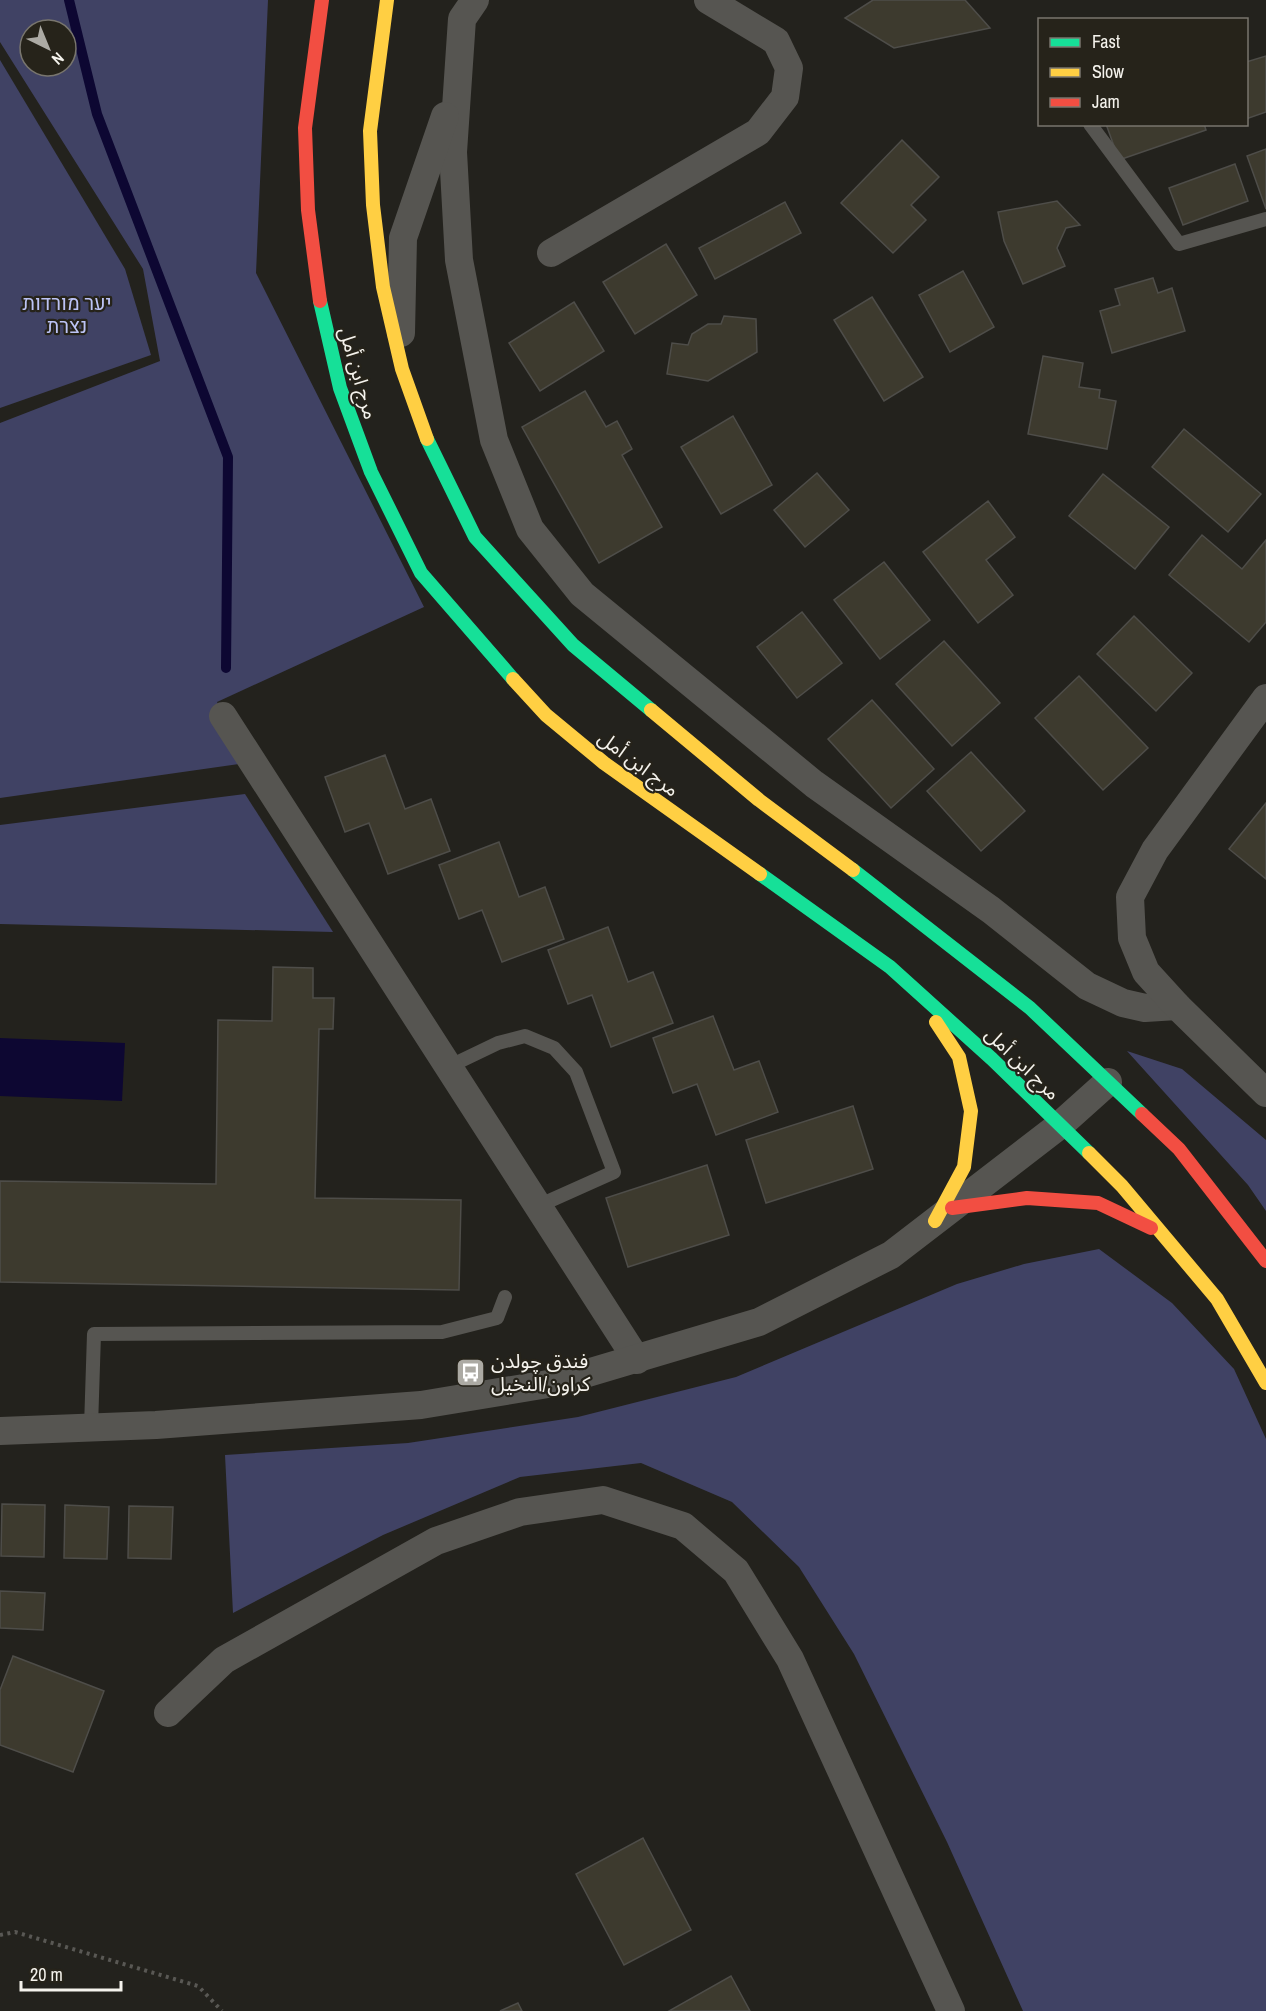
<svg xmlns="http://www.w3.org/2000/svg" width="1266" height="2011" viewBox="0 0 1266 2011" font-family="'Archivo Narrow','Noto Sans Arabic',Heebo,sans-serif">
  <style>
    .green { fill: #404264; fill-rule: evenodd }
    .water { fill: #0d0732 }
    .lines { fill: none; stroke-linecap: round; stroke-linejoin: round }
    .stream { stroke: #0d0732; stroke-width: 10 }
    .building { fill: #3d3a2e; stroke: #4e4d49; stroke-width: 1.5 }
    .path { stroke: #595854; stroke-width: 4; stroke-dasharray: 3 4.5; stroke-linecap: butt }
    .lane { stroke: #565551; stroke-width: 14 }
    .street { stroke: #565551; stroke-width: 28 }
    .fast { stroke: #16e098; stroke-width: 14 }
    .slow { stroke: #ffcf43; stroke-width: 14 }
    .jam { stroke: #f24e42; stroke-width: 14 }
    .labels { text-anchor: middle; dominant-baseline: central; stroke-width: 4.5; stroke-linejoin: round; paint-order: stroke }
    .park-label { font-size: 20px; fill: #bcc3f5; stroke: #26231a }
    .street-label { font-size: 20px; fill: #f5f3ed; stroke: #26231a }
    .poi-label { font-size: 20px; fill: #f5f3ed; stroke: #26231a; text-anchor: start }
  </style>
  <rect width="100%" height="100%" fill="#23221d"/>
  <g class="green">
    <path d="M 0,0 L 268,0 L 256,273 L 424,607 L 217,702 L 246,763 L 0,798 L 0,423 L 160,361 L 143,269 L 0,42 ZM 30,30 L 66,30 L 66,66 L 30,66 Z"/>
    <polygon points="0,60 125,269 151,355 0,408"/>
    <polygon points="245,794 333,932 0,924 0,825"/>
    <polygon points="1127,1051 1182,1069 1266,1140 1266,1211 1248,1185"/>
    <polygon points="1099,1249 1172,1303 1234,1369 1266,1439 1266,2011 1023,2011 947,1842 854,1654 799,1567 732,1502 641,1463 520,1477 383,1535 233,1613 225,1455 408,1443 578,1417 736,1377 957,1284 1024,1264"/>
  </g>
  <polygon class="water" points="0,1038 125,1043 122,1101 0,1096"/>
  <g class="lines">
    <polyline class="stream" points="69,0 97,114 228,457 226,668"/>
  </g>
  <g class="building">
    <polygon points="873,0 965,0 990,28 894,48 845,18"/>
    <polygon points="1266,56 1266,112 1246,119 1246,62"/>
    <polygon points="1106,124 1204,124 1206,130 1119,160"/>
    <polygon points="902,140 939,177 911,205 926,220 893,253 841,203"/>
    <polygon points="1266,149 1266,209 1247,156"/>
    <polygon points="1235,164 1248,201 1183,225 1169,188"/>
    <polygon points="1057,201 1080,225 1066,228 1057,248 1065,266 1023,284 1004,241 998,212"/>
    <polygon points="785,202 801,233 715,279 699,248"/>
    <polygon points="666,244 697,295 635,334 603,282"/>
    <polygon points="963,271 994,327 950,352 919,295"/>
    <polygon points="1153,278 1158,293 1172,288 1185,331 1112,353 1100,311 1120,305 1115,289"/>
    <polygon points="872,297 923,377 884,401 834,320"/>
    <polygon points="574,302 604,351 540,391 509,343"/>
    <polygon points="724,316 756,319 757,352 708,381 667,374 672,343 688,345 692,334 708,324 721,324"/>
    <polygon points="1043,356 1083,363 1079,387 1100,390 1099,398 1116,401 1107,449 1028,434"/>
    <polygon points="585,391 606,427 617,421 632,449 622,455 662,527 599,563 522,427"/>
    <polygon points="733,416 772,485 721,514 681,447"/>
    <polygon points="1184,429 1261,494 1228,532 1152,467"/>
    <polygon points="817,473 849,510 805,547 774,510"/>
    <polygon points="1103,474 1169,527 1135,569 1069,516"/>
    <polygon points="988,501 1015,537 986,560 1013,595 978,623 923,552"/>
    <polygon points="1202,535 1242,569 1266,540 1266,622 1249,642 1169,575"/>
    <polygon points="884,562 930,620 880,659 834,600"/>
    <polygon points="802,612 842,663 797,698 757,647"/>
    <polygon points="1134,616 1192,673 1156,711 1097,654"/>
    <polygon points="944,641 1000,703 952,746 896,684"/>
    <polygon points="1079,676 1148,748 1103,790 1035,718"/>
    <polygon points="872,700 934,769 891,808 828,739"/>
    <polygon points="971,752 1025,811 981,851 927,791"/>
    <polygon points="385,755 405,809 431,799 450,851 388,874 369,823 345,832 325,777"/>
    <polygon points="1266,803 1266,879 1229,849"/>
    <polygon points="499,842 519,897 545,887 564,939 502,962 482,910 459,919 439,865"/>
    <polygon points="608,927 628,982 653,972 673,1023 611,1047 592,995 568,1004 548,950"/>
    <polygon points="273,967 313,968 313,998 334,998 333,1029 319,1029 315,1198 461,1200 459,1290 0,1282 0,1181 216,1184 218,1020 272,1021"/>
    <polygon points="713,1016 734,1070 759,1061 778,1112 716,1135 697,1084 673,1093 653,1038"/>
    <polygon points="853,1106 873,1169 766,1203 746,1140"/>
    <polygon points="707,1165 729,1235 628,1267 606,1198"/>
    <polygon points="2,1504 45,1505 44,1557 1,1556"/>
    <polygon points="65,1505 109,1507 107,1559 64,1558"/>
    <polygon points="129,1506 173,1507 171,1559 128,1558"/>
    <polygon points="0,1591 45,1593 43,1630 0,1628"/>
    <polygon points="13,1656 104,1691 73,1772 0,1745 0,1690"/>
    <polygon points="643,1838 691,1930 624,1965 576,1874"/>
    <polygon points="731,1976 750,2011 669,2011"/>
    <polygon points="518,2003 522,2011 500,2011"/>
  </g>
  <g class="lines">
    <polyline class="path" points="0,1935 15,1932 198,1986 222,2011"/>
    <g class="lane">
      <polyline points="1090,124 1179,244 1266,219"/>
      <polyline points="448,1067 498,1043 525,1036 554,1048 576,1072 614,1172 538,1206"/>
      <polyline points="91,1427 94,1334 442,1332 497,1318 505,1297"/>
    </g>
    <g class="street">
      <polyline points="475,0 462,19 453,152 459,260 494,440 530,529 582,594 814,784 991,910 1087,986 1123,1003 1145,1008 1177,1006"/>
      <polyline points="551,253 758,132 785,97 789,68 776,41 708,0"/>
      <polyline points="401,333 403,238 445,116"/>
      <polyline points="1266,698 1155,850 1130,897 1132,938 1146,972 1177,1006 1266,1093"/>
      <polyline points="223,716 637,1360"/>
      <polyline points="0,1431 156,1425 421,1405 554,1383 759,1322 891,1255 1060,1125 1108,1082"/>
      <polyline points="168,1713 224,1660 436,1541 520,1512 603,1500 683,1526 736,1571 790,1659 951,2011"/>
    </g>
    <g class="fast">
      <polyline points="320,301 340,388 371,472 421,573 513,679"/>
      <polyline points="427,439 475,537 573,645 651,710"/>
      <polyline points="853,870 1030,1008 1142,1114"/>
      <polyline points="760,874 890,967 992,1059 1089,1153"/>
    </g>
    <g class="slow">
      <polyline points="387,0 370,131 373,205 383,287 402,369 427,439"/>
      <polyline points="513,679 546,715 604,763 760,874"/>
      <polyline points="651,710 759,800 853,870"/>
      <polyline points="1089,1153 1122,1186 1217,1299 1266,1383"/>
      <polyline points="935,1221 964,1167 971,1111 959,1057 936,1022"/>
    </g>
    <g class="jam">
      <polyline points="320,301 308,210 305,128 322,0"/>
      <polyline points="1142,1114 1179,1149 1266,1261"/>
      <polyline points="952,1208 1027,1198 1098,1203 1151,1228"/>
    </g>
  </g>
  <defs>
    <symbol id="bus-square" viewBox="-11 -11 22 22"><rect x="-9" y="-9" width="18" height="18" rx="4" fill="#acaaa4" stroke="#26231a"/><path d="M-5-6H5V4H4V6H2V4H-2V6H-4V4H-5ZM-3.5-4V0h7V-4ZM-3.5 1.2v1.5H-2V1.2ZM2 1.2v1.5H3.5V1.2Z" fill="#fff"/></symbol>
  </defs>
  <g fill-rule="evenodd">
    <use href="#bus-square" x="454" y="1356" width="33" height="33"/>
  </g>
  <g class="labels">
    <g class="park-label">
      <text x="67" y="302">יער מורדות<tspan x="67" dy="23">נצרת</tspan></text>
    </g>
    <g class="street-label">
      <text transform="translate(359 373) rotate(74)">مرج ابن أمل</text>
      <text transform="translate(639 763) rotate(37)">مرج ابن أمل</text>
      <text transform="translate(1023 1063) rotate(44)">مرج ابن أمل</text>
    </g>
    <g class="poi-label">
      <text x="491" y="1360">فندق چولدن<tspan x="491" dy="23">كراون/النخيل</tspan></text>
    </g>
  </g>
  <rect x="1038" y="18" width="210" height="108" fill="#26231a" stroke="#79766e" stroke-width="1.5"/>
  <rect x="1050" y="38" width="30" height="9" fill="#16e098" stroke="#79766e" stroke-width="1.5"/>
  <text x="1092" y="48" font-size="18" fill="#f5f3ed">Fast</text>
  <rect x="1050" y="68" width="30" height="9" fill="#ffcf43" stroke="#79766e" stroke-width="1.5"/>
  <text x="1092" y="78" font-size="18" fill="#f5f3ed">Slow</text>
  <rect x="1050" y="98" width="30" height="9" fill="#f24e42" stroke="#79766e" stroke-width="1.5"/>
  <text x="1092" y="108" font-size="18" fill="#f5f3ed">Jam</text>
  <g transform="translate(48 48) rotate(137)"><circle r="28" fill="#26231a" stroke="#79766e" stroke-width="1.5"/>
  <path d="M0-4.5L10 22L0 15L-10 22Z" fill="#acaaa4"/>
  <text y="-9" font-size="16" font-weight="bold" text-anchor="middle" fill="#f5f3ed">N</text>
  </g>
  <path d="M21 1981v9h100v-9" fill="none" stroke="#f5f3ed" stroke-width="3"/>
  <text x="30" y="1981" font-size="18" fill="#f5f3ed" stroke="#26231a" stroke-width="4.5" paint-order="stroke">20 m</text>
</svg>
